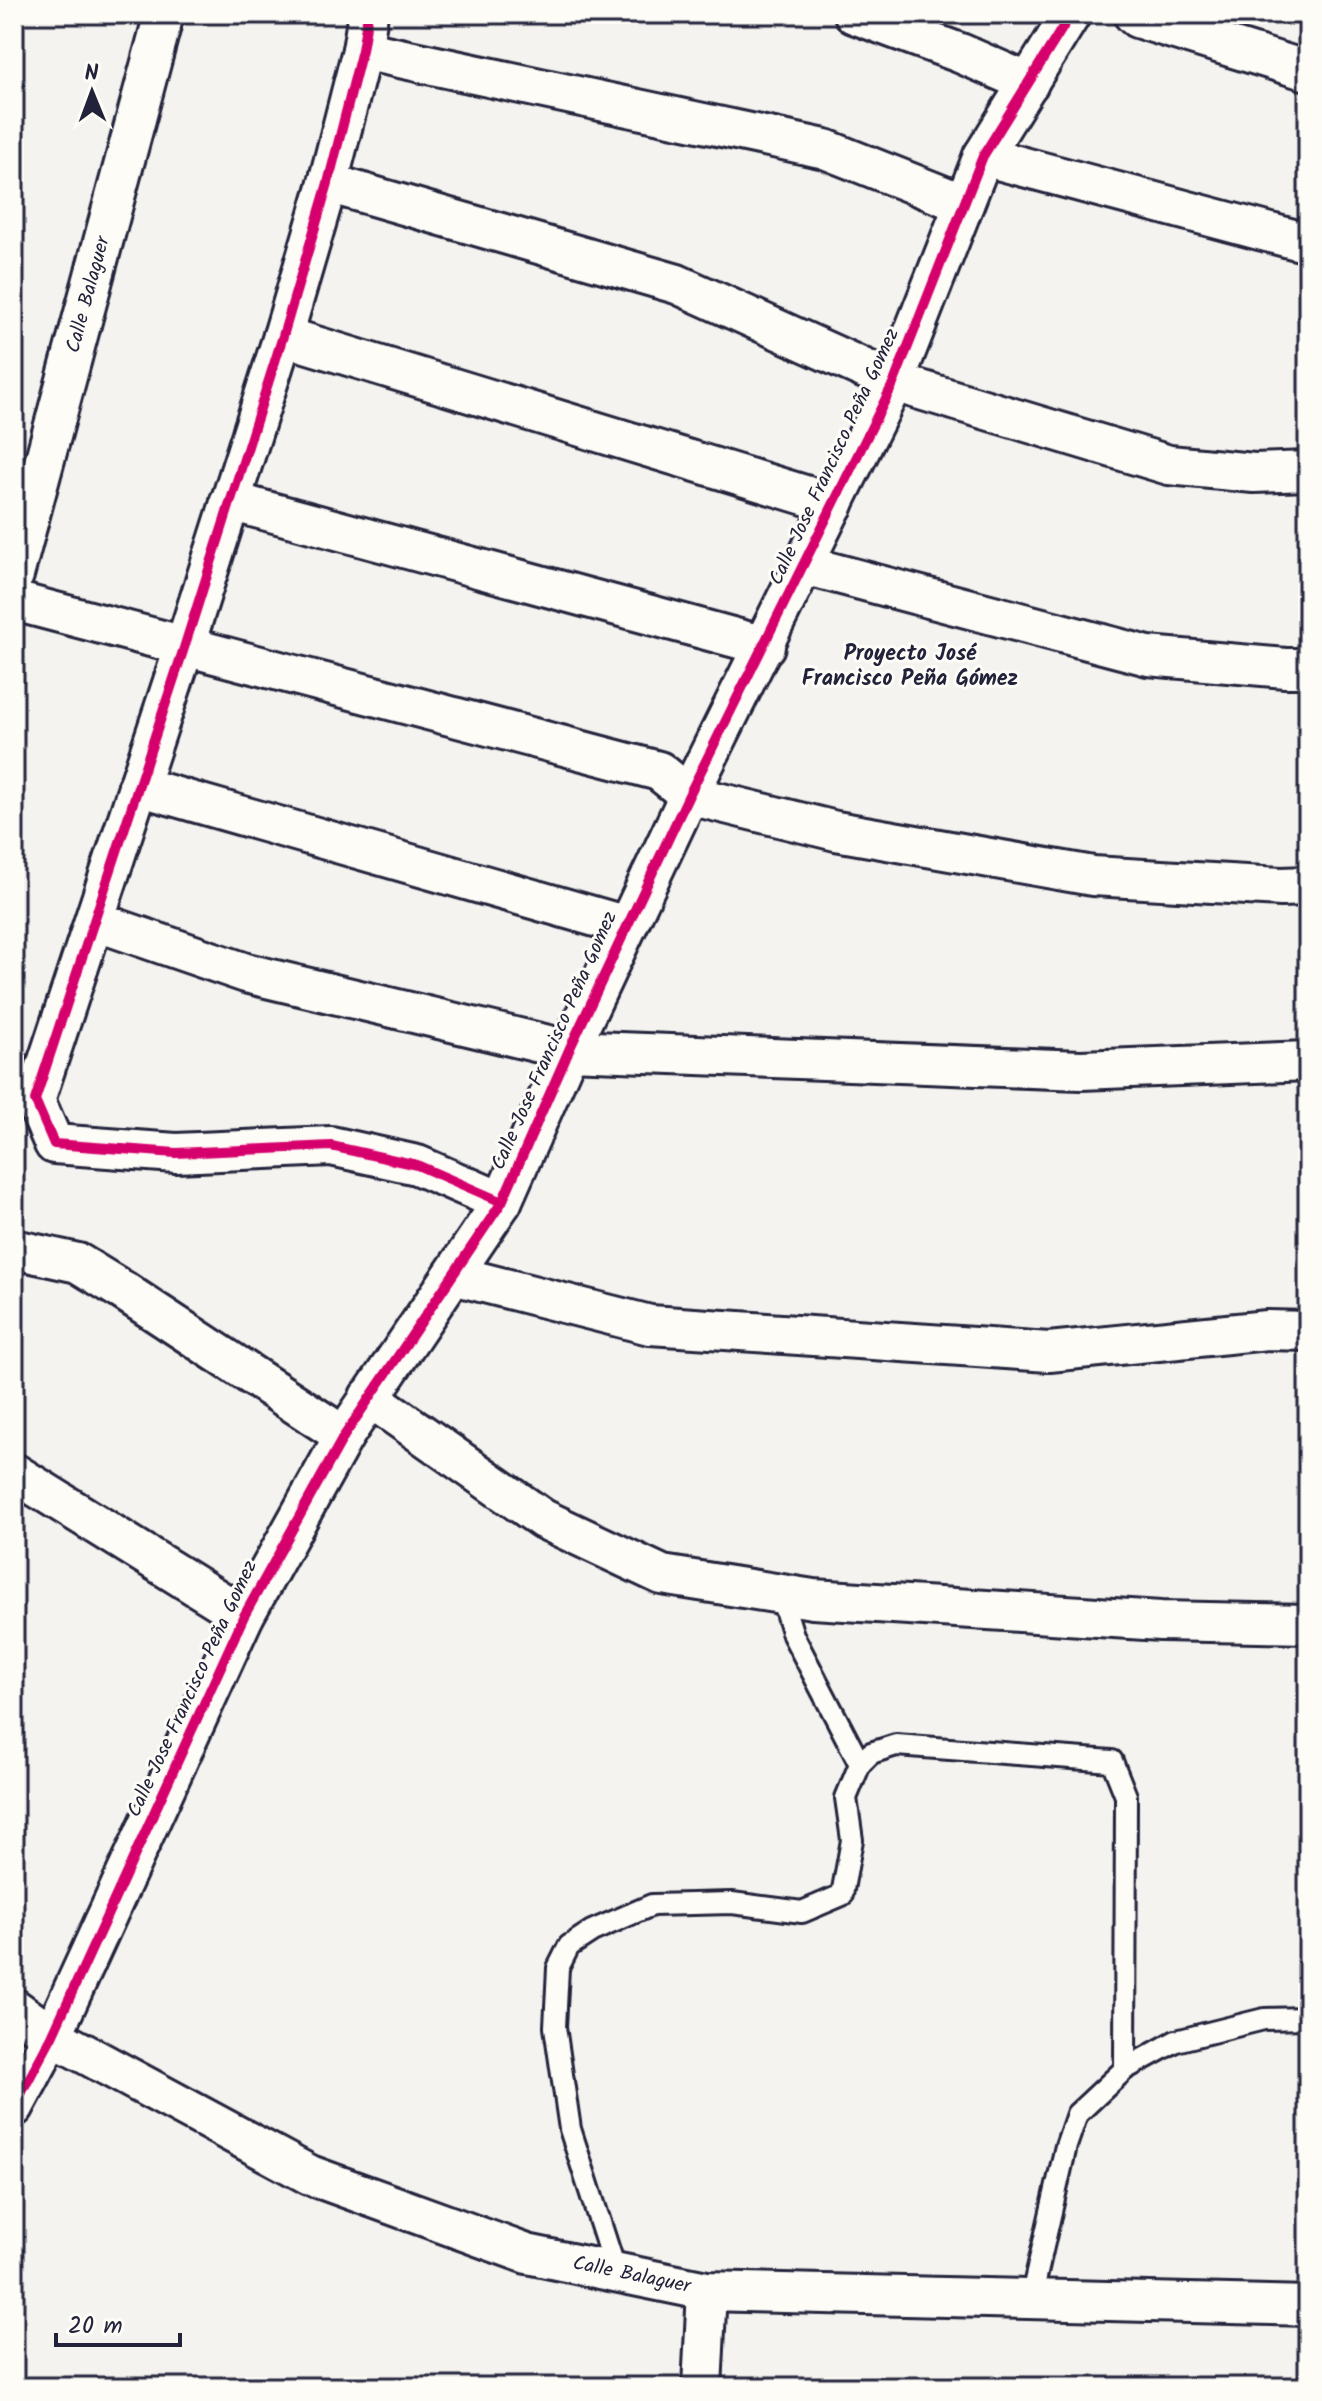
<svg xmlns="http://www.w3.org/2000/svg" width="1322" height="2401" viewBox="0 0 1322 2401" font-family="Kalam,sans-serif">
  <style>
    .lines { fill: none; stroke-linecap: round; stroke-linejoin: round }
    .lane-casing { stroke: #22223b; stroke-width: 26 }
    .street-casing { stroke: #22223b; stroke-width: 44 }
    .lane { stroke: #fdfcf7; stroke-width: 20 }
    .street { stroke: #fdfcf7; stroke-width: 38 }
    .cycleway-casing { stroke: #fdfcf7; stroke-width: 15 }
    .cycleway { stroke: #d6006c; stroke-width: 10 }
    .labels { text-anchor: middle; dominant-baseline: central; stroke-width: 6; stroke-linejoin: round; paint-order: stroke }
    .street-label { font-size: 20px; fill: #22223b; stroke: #fdfcf7 }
    .neighbourhood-label { font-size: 22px; font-weight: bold; fill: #22223b; stroke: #fdfcf7 }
  </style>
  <rect width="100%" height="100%" fill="#f4f3ef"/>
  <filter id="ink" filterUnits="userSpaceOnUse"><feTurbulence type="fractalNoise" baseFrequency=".0125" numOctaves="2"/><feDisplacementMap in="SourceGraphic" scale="16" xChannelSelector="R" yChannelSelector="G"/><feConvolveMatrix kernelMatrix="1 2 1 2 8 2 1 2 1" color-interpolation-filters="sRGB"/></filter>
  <g filter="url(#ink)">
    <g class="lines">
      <defs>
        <g id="lane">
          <polyline points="780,1593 793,1635 860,1764"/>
          <polyline points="616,2272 570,2129 555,2027 558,1968 569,1946 592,1931 652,1905 732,1903 802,1912 842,1895 852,1840 846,1798 860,1764 871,1753 896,1745 1112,1761 1126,1796 1125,2069"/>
          <polyline points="1031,2299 1066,2146 1077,2114 1125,2069 1176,2041 1264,2019 1308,2018"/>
        </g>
        <g id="street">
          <polyline points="368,14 362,50 328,183 283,336 184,648 35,1100 54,1144 176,1153 331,1146 417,1165 502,1202"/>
          <polyline points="854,14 960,53 1029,83"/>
          <polyline points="1133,14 1137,18 1308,71"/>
          <polyline points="362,50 825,149 964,204"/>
          <polyline points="983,156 1308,243"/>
          <polyline points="328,183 677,284 894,382 1169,465 1254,473 1308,471"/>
          <polyline points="283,336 834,504"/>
          <polyline points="230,501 765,646"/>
          <polyline points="804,565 1148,656 1286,668 1308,668"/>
          <path id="s1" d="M 14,575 L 164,14"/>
          <polyline points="14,601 659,771 689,795 836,831 1093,876 1281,887 1308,886"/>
          <polyline points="138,786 627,926"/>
          <polyline points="95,921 246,973 569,1050 1081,1070 1308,1061"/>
          <polyline points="14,1249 78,1263 122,1290 344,1436"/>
          <polyline points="453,1275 650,1325 1049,1352 1267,1330 1308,1331"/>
          <polyline points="369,1397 543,1519 662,1575 813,1599 1161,1621 1308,1624"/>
          <polyline points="14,1473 244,1616"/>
          <path id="s2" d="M 14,2008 L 52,2036 L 310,2175 L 527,2254 L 707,2291 L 1308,2306"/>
          <polyline points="14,2107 52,2036 244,1616 344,1436 502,1202 569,1050 689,795 894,382 983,156 1071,14"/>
          <polyline points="702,2387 707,2291"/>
        </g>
      </defs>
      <use href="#lane" class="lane-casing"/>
      <use href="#street" class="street-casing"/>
      <use href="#lane" class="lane"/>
      <use href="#street" class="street"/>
      <defs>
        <g id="cycleway">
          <polyline points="368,14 362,50 328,183 283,336 184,648 35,1100 54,1144 176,1153 331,1146 417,1165 502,1202"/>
          <polyline points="14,2107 52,2036 244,1616 344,1436 502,1202 569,1050 689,795 894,382 983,156 1071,14"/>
        </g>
      </defs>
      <use href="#cycleway" class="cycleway-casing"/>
      <use href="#cycleway" class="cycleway"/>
    </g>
  </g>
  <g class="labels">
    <g class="street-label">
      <text stroke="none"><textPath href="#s1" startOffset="290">Calle Balaguer</textPath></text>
      <text transform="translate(835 457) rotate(-65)">Calle Jose Francisco Peña Gomez</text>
      <text transform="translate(555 1041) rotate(-66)">Calle Jose Francisco Peña Gomez</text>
      <text transform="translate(193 1689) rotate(-65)">Calle Jose Francisco Peña Gomez</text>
      <text stroke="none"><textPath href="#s2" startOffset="678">Calle Balaguer</textPath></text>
    </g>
    <g class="neighbourhood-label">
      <text x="910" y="654">Proyecto José<tspan x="910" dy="25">Francisco Peña Gómez</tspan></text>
    </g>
  </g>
  <rect width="1322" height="2401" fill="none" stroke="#fdfcf7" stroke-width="48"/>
  <rect x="24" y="24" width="1274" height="2353" fill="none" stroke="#22223b" stroke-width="3" filter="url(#ink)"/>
  <g transform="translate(92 92) rotate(359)" stroke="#fdfcf7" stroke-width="6" paint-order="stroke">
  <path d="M0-6L14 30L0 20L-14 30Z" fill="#22223b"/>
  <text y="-12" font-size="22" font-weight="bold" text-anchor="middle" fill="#22223b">N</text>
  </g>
  <path d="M56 2333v12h124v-12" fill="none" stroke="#22223b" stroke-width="4"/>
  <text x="68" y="2333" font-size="24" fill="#22223b" stroke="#fdfcf7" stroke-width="6" paint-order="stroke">20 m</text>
</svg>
